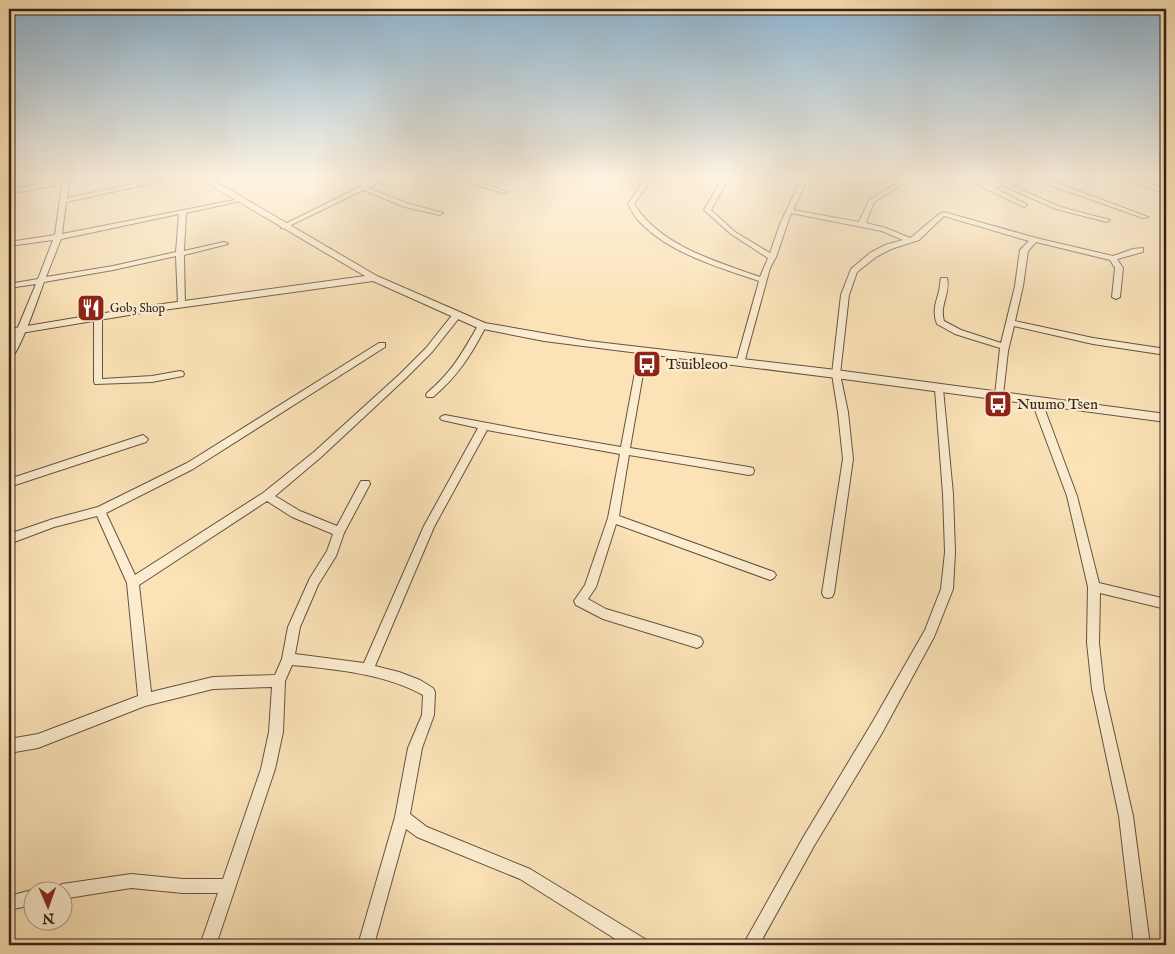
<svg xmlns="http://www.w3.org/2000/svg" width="1175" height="954" viewBox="0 0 1175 954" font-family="'IM FELL English',serif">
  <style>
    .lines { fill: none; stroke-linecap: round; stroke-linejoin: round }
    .minor-casing { stroke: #665241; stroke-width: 2 }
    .tertiary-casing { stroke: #665241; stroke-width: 2 }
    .minor { fill: #fcedd0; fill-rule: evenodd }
    .tertiary { fill: #fcedd0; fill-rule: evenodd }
    .labels { text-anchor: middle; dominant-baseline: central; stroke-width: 4.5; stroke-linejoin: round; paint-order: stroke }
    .far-poi-label { font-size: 12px; fill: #35221a; stroke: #fcedd0; text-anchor: start }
    .poi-label { font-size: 15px; fill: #35221a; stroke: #fcedd0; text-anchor: start }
  </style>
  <rect width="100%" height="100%" fill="#fbe3b7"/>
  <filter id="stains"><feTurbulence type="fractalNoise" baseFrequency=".004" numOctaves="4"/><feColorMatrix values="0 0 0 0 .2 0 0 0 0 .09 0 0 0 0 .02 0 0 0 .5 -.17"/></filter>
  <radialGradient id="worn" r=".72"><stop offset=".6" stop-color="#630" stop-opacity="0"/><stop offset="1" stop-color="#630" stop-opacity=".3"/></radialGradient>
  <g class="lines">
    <defs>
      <g id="minor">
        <path d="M 171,176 L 186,176 L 66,202 L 62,234 L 240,199 L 240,201 L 186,213 L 184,251 L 224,242 L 228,244 L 184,255 L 185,307 L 182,307 L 178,305 L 176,256 L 113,270 L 44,282 C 39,295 19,356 9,360 L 9,349 L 36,284 L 9,288 L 9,284 L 38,279 L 53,240 L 9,246 L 9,242 L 55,235 L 62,184 L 9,194 L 9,190 L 66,179 L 69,181 L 67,198 ZM 179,214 L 176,252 L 113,266 L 46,277 L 61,239 Z"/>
        <polygon points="212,176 221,176 209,183 205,183 205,181"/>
        <polygon points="347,176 356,176 367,183 381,176 390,176 368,188 409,204 443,213 440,215 405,207 363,190 285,228 281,228 281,226 362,186"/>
        <polygon points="446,176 458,176 508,192 503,193"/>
        <path d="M 647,176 L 654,176 L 634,204 C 661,246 715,261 760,277 L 768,258 L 731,234 L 704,210 L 724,176 L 730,176 L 711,210 L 735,232 L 770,253 L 780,224 L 803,176 L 809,176 L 793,210 L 859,222 L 869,200 L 909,176 L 917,176 L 874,202 L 866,223 L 886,228 L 910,238 L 913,236 L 939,214 L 944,212 L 1036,238 L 1113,256 L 1133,249 L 1143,248 L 1143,252 L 1117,259 L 1123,268 L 1120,297 L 1116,299 L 1112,297 L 1115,268 L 1110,260 L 1036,242 L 1028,251 L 1023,286 L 1015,321 L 1093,338 L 1166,349 L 1166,355 L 1093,344 L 1014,326 L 1008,351 L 1003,395 L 1002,397 L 996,397 L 995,395 L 1000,348 L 955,334 L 937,324 C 932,311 936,303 939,291 C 940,287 940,282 941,278 L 947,278 C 951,293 939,305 944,321 L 961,330 L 1001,343 L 1015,286 L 1020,250 L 1029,241 L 944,216 L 919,240 L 891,249 L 876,257 L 857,272 L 849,295 L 840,374 L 848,412 L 853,459 L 834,593 L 832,597 L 828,598 L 824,597 L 822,593 L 843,459 L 838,412 L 832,374 L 841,295 L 851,269 L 870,253 L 885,245 L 903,240 L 882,231 L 791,213 L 776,257 L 770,268 L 744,363 L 740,366 L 736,363 L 759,281 C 718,267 668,253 638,220 C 634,216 631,209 628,204 Z"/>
        <polygon points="959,176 969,176 989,185 1034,176 1045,176 1044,178 1148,217 1143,218 1036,180 1011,185 1060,207 1110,220 1107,222 1056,209 1004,186 994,188 1026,204 1027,205 1024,207"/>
        <path d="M 1111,176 C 1132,176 1148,182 1166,190 L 1166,194 L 1141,184 Z"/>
        <path d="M 456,313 L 459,314 L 459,318 L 432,352 L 406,378 L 320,458 L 275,496 L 300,511 L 337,526 L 361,481 L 369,481 L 370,484 L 344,533 L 336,556 L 318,585 L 300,627 L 295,654 L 364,663 L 424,526 L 478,428 L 442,420 L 440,418 L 442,416 L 445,415 L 545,434 L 621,447 L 639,351 L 643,348 L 646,349 L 647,351 L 630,448 L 749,467 L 753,468 L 754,471 L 753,474 L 749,475 L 629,455 L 619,516 L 774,572 L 776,575 L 774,578 L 770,580 L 616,524 L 596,587 L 588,599 L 606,609 L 697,636 L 701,638 L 703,642 L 701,646 L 697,648 L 603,619 L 576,605 L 574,601 L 585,585 L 608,518 L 620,454 L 487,430 L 434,527 L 375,666 L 399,672 L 420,680 L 433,688 L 435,692 L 434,715 L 422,748 L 410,814 L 427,827 L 530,869 L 645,939 L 647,945 L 625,945 L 520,879 L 417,837 L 406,829 L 374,945 L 358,945 L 395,817 L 408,748 L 422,715 L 423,695 C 385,674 335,669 292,665 L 285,681 L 283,732 L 275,769 L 216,945 L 200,945 L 218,893 L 183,893 L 131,888 L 62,899 L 62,892 L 55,892 L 57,887 L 62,884 L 131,874 L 183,879 L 223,879 L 261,769 L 269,732 L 272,687 L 213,689 L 145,706 L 38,748 L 9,753 L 9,739 L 38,734 L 138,696 L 127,583 L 97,516 L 54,527 L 9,544 L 9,534 L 53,519 L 98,507 L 187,463 L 379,343 L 385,343 L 385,347 L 193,469 L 106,513 L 135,575 L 263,493 L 314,452 L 400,374 L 426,348 L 453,314 ZM 267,501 L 292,517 L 333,534 L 327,551 L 310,578 L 288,627 L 282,659 L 275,675 L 213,677 L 151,692 L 139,585 Z"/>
        <polygon points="98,315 102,318 102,379 152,376 180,371 183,372 184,374 183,376 152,382 95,384 94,382 94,318"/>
        <path d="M 482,323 L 486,326 C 472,354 457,377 433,397 L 427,397 L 426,395 L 427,393 C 453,371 462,353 479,324 Z"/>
        <polygon points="939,386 943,389 953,494 955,552 953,589 934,637 882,733 814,846 759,945 743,945 804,836 872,723 925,630 941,589 945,552 943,494 935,389"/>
        <polygon points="1037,399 1042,402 1077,496 1099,583 1166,599 1166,609 1100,593 1099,643 1104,689 1133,816 1150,945 1134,945 1119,816 1092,689 1087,643 1088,587 1067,496 1032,402"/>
        <polygon points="143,435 148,439 146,442 9,487 9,479"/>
        <polygon points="32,890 35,892 32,892 32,905 9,910 9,896"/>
      </g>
      <polygon id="tertiary" points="195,176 206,176 377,276 485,323 588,341 836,370 1166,414 1166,422 836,378 544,341 478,328 373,281 141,313 9,335 9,329 141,307 365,276"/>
    </defs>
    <use href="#minor" class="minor-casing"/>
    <use href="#tertiary" class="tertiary-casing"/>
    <use href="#minor" class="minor"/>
    <use href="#tertiary" class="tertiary"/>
  </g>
  <linearGradient id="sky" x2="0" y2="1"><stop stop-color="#8db7d6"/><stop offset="0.57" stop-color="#fdf2df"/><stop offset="1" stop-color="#fdf2df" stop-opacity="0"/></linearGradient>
  <rect width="1175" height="310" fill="url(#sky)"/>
  <defs>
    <symbol id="restaurant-square" viewBox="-11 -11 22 22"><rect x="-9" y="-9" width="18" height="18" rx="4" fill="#8f2418" stroke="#fcedd0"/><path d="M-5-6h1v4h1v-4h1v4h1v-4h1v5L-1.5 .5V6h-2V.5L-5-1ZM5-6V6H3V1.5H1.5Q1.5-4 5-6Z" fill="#fff"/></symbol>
    <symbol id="bus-square" viewBox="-11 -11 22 22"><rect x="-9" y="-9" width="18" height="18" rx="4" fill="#8f2418" stroke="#fcedd0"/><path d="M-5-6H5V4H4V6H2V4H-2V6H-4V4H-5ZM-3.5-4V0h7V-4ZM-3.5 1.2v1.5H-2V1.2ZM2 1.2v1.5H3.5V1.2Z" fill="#fff"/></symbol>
  </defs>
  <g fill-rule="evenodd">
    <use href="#restaurant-square" x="75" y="292" width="32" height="32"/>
    <use href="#bus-square" x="631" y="348" width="32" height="32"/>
    <use href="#bus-square" x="982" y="388" width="32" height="32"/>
  </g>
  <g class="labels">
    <g class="far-poi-label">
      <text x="110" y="308">Gob3 Shop</text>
    </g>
    <g class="poi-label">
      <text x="666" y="364">Tsuibleoo</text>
      <text x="1017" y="404">Nuumo Tsen</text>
    </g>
  </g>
  <rect width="1175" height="954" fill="none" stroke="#fbe3b7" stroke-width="30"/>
  <rect x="10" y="10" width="1155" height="934" fill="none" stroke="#35221a" stroke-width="2.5"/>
  <rect x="15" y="15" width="1145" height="924" fill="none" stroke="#35221a"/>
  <g transform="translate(48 906) rotate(178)"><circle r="24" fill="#fcedd0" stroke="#ac9c87"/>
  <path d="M0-4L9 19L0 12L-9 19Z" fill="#8f2418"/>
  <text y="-8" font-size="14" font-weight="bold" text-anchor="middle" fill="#35221a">N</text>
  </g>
  <rect width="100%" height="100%" filter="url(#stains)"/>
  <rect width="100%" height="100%" fill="url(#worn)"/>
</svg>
